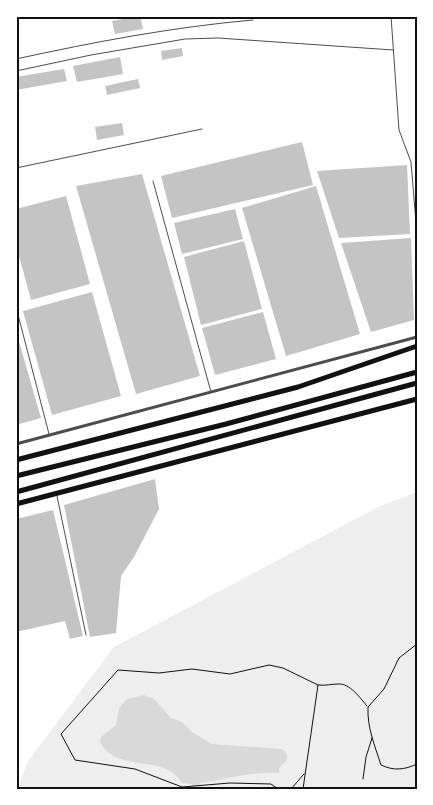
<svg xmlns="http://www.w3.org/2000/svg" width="433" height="805" viewBox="0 0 433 805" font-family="Mulish,sans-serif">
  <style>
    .green { fill: #eee }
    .water { fill: #d9d9d9 }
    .building { fill: #c4c4c4 }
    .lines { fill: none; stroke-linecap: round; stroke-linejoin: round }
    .path { stroke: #111; stroke-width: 1 }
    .service { stroke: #4c4c4c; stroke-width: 1 }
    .minor { stroke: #4c4c4c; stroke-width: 3 }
    .primary { stroke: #111; stroke-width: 5 }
    .neatline { fill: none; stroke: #111; stroke-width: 2 }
  </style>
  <rect width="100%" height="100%" fill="#fff"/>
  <polygon class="green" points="417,492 417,789 17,789 28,761 114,647 378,507"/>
  <path class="water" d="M 144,695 L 154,699 L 171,718 L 182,722 L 192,732 L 212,744 L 282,749 L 287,754 L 287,760 L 279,768 L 279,773 C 252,771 227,779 200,783 L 201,788 L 211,789 L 194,789 L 192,784 L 182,783 C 165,753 117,774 100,742 L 101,737 L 116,725 L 119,708 L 127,699 Z"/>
  <g class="building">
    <polygon points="138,16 140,16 143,29 115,34 112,21"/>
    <polygon points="182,48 183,56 162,60 161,51"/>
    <polygon points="120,57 123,74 77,82 73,66"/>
    <polygon points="64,69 67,81 16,90 16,77"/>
    <polygon points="138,79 140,88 107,95 105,86"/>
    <polygon points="122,123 124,135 97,140 95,127"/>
    <polygon points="302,142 313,185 172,218 161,176"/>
    <polygon points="407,165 410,234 339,238 317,171"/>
    <polygon points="142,174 200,376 136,394 76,186"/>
    <polygon points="316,186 360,334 286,356 242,208"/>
    <polygon points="66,196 90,284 31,300 16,245 16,209"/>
    <polygon points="235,209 243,239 182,254 174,223"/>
    <polygon points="411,238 414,320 371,332 341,243"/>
    <polygon points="244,241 262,309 201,325 184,257"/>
    <polygon points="92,292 121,396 52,415 23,311"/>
    <polygon points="263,312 276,359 215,375 202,328"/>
    <polygon points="16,331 41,418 16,425"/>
    <polygon points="155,479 159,509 134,557 121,576 116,633 90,637 64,505"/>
    <polygon points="53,510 83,636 70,639 65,621 16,632 16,519"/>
  </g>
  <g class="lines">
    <g class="path">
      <path d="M 417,644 L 399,658 L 384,689 L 368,707 C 367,728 375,746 381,765 C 394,771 404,770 417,764"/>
      <path d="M 318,685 C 326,686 331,684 338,684 C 350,683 360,698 367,706"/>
      <polyline points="363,779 366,757 372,738"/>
      <polyline points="278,789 271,784 230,783 182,787 135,769 75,760 61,734 118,670 159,673 192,669 230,674 269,665 283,668 318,685 303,789"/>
      <polyline points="291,789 304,774"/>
    </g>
    <g class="service">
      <polyline points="391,16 399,130 411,162 417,235"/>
      <path d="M 16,59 C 94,42 173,27 253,20"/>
      <polyline points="16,71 91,55 185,39 218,38 393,50"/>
      <polyline points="16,168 202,129"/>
      <polyline points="153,181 211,392"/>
      <polyline points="16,307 49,434"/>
      <polyline points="57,496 86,635"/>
    </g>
    <polyline class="minor" points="16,444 417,337"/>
    <g class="primary">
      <polyline points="16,460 298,387 417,346"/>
      <polyline points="16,476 226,424 417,372"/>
      <polyline points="16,492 417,383"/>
      <polyline points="16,504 417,399"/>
    </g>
  </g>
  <rect width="433" height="805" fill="none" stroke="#ffffff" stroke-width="35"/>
  <rect x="18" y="18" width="398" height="770" class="neatline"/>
</svg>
